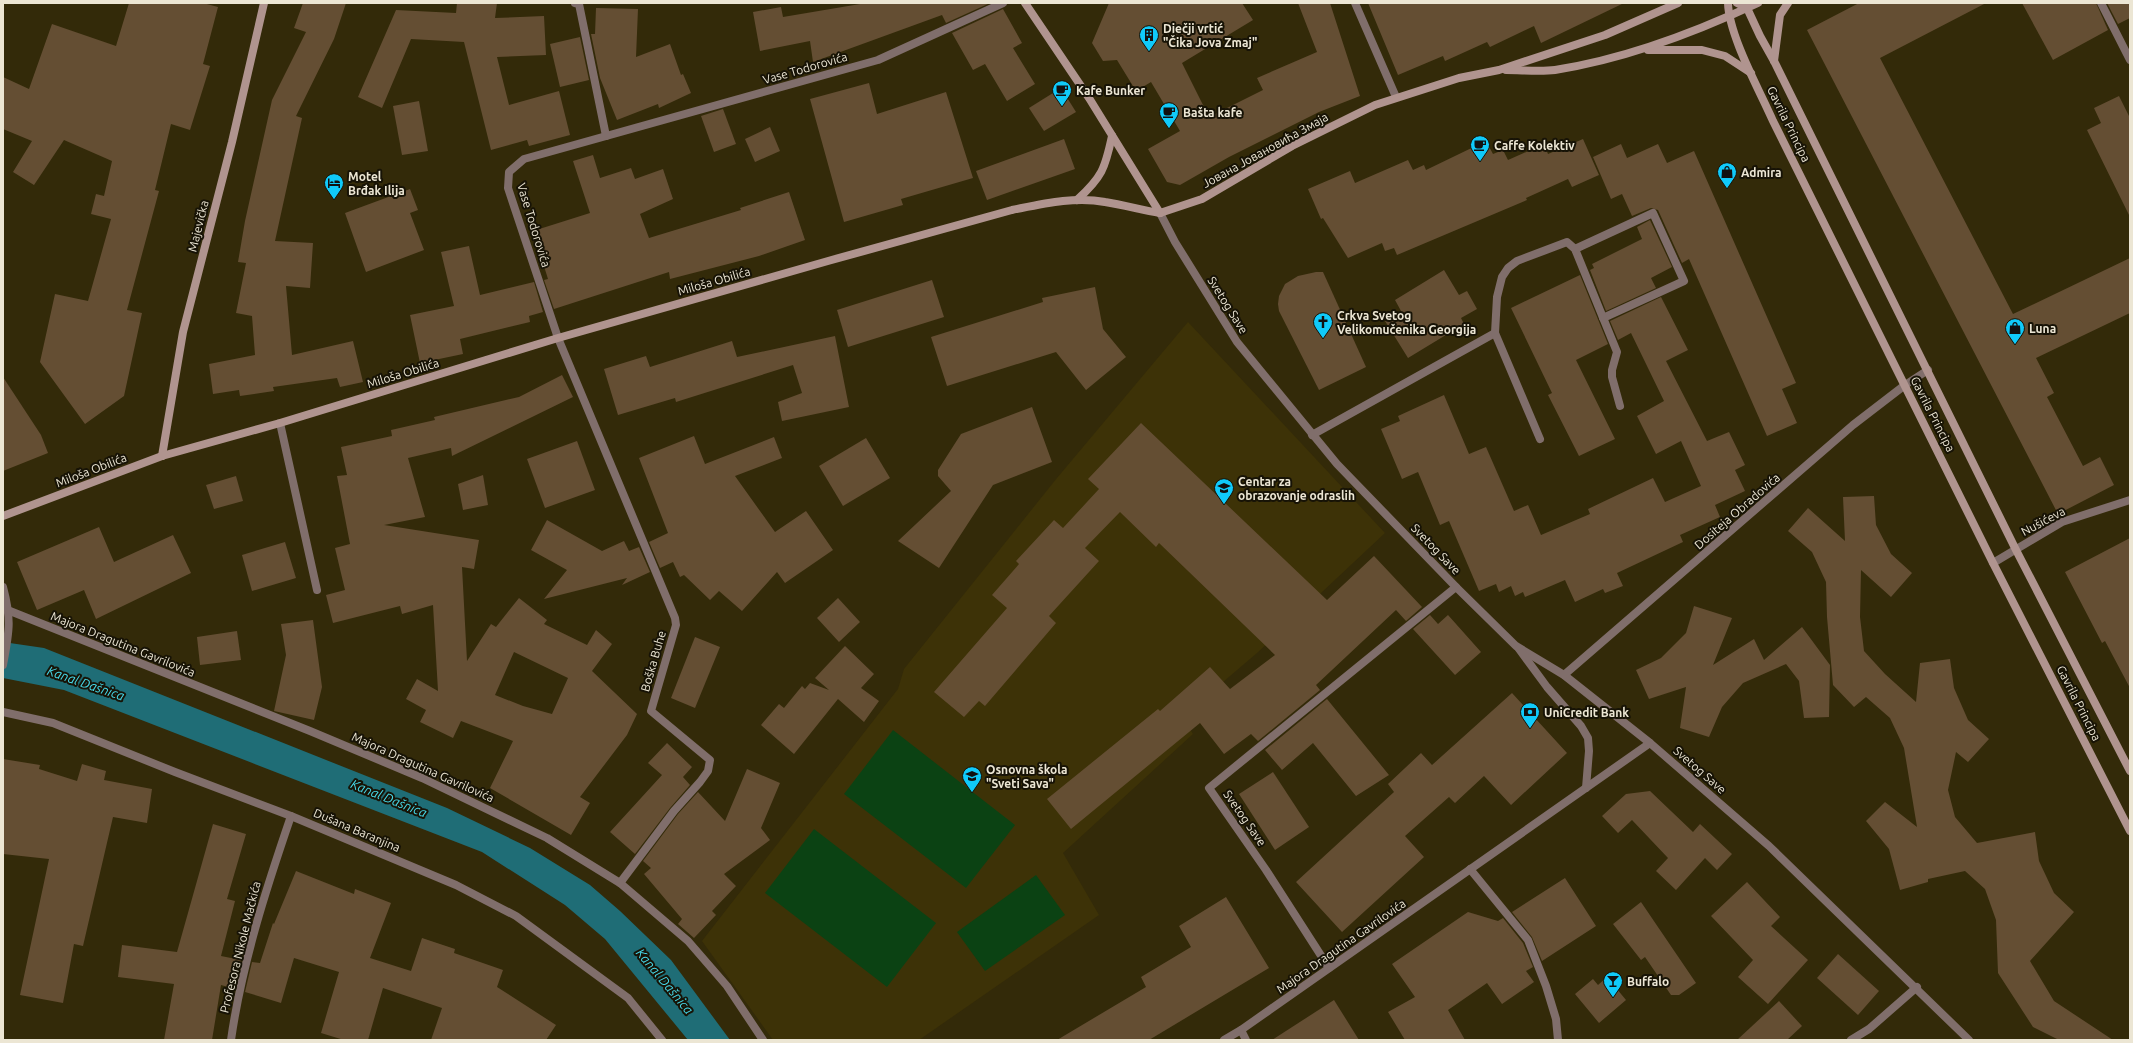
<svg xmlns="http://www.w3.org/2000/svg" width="2133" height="1043" viewBox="0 0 2133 1043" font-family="Ubuntu,sans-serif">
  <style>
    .built { fill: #3d3207 }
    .green { fill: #0b4213 }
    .water { fill: #1f6d76 }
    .building { fill: #644e33; fill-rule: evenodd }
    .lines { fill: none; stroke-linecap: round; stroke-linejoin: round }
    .street { stroke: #806e6b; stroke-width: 8 }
    .secondary { stroke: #b0948f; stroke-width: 8 }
    .labels { text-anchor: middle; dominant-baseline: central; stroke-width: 4; stroke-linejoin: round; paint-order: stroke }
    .poi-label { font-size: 12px; font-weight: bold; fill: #ece6d4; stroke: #171306; text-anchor: start }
    .street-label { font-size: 12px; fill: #ece6d4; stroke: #171306 }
    .water-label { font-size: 13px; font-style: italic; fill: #47daeb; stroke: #171306 }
  </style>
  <rect width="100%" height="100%" fill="#332a09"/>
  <polygon class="built" points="1188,322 1385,533 1257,653 1182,717 1193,734 1063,853 1099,915 919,1040 773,1040 702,941 898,689 904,669 1057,478"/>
  <g class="green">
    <polygon points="893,730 1015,825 966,888 844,794"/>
    <polygon points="814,829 936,923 887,987 765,893"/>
    <polygon points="1036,875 1065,915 985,971 957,932"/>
  </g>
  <polygon class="water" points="3,642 44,648 447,808 530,848 590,885 620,911 671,960 730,1040 688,1040 605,939 565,905 482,852 64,690 3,678"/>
  <g class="building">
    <polygon points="129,3 203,3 218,7 203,64 210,66 190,130 171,124 155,190 159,191 127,310 142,313 124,396 85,424 40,362 55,294 88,301 111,219 91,214 96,194 104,196 112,161 64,140 34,185 13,172 32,141 3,129 3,77 29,89 52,24 116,46"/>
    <polygon points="303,3 346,3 334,39 296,116 302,118 275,241 313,243 310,288 286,286 292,355 353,341 363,382 340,387 337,378 273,387 274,391 240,396 239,390 213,394 209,364 255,355 252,316 236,313 246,263 238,262 245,221 272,100 306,32 294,28"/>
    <polygon points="457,3 497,3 495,18 544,16 546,55 497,57 509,105 559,91 570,135 529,146 527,140 491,150 464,42 411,39 382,108 358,97 396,10 456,13"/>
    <polygon points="866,3 990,3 946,23 942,15 813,62 810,41 760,51 753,12 781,7 783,17"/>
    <polygon points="1109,3 1242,3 1253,20 1182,63 1209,117 1263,90 1257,78 1317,52 1298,3 1330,3 1360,96 1319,112 1229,157 1180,185 1167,182 1148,149 1180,131 1151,82 1136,91 1117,60 1103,61 1092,43"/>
    <polygon points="1368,3 1624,3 1541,43 1534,26 1490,47 1487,42 1445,61 1443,56 1398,75"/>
    <polygon points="1859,3 1986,3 1880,58 2013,314 2130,258 2130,313 2036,358 2054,393 2047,397 2083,466 2100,457 2114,485 2058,514 1807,30"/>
    <polygon points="2022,3 2096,3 2108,30 2053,60"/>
    <polygon points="2107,3 2130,3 2130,18 2118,24"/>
    <polygon points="596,8 638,9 636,57 670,44 681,75 683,74 691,93 659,108 658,104 617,120 600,78 591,34 595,34"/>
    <polygon points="1003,9 1022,43 1013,48 1035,84 1007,101 985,64 973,70 952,33"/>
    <polygon points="580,37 589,80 560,87 550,44"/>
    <polygon points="869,83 877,114 946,92 973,178 901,199 903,205 844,222 810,99"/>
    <polygon points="1061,88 1076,112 1044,131 1029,108"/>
    <polygon points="2119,96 2130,118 2130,217 2087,130 2101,123 2094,108"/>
    <polygon points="419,101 428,151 402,155 393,106"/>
    <polygon points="723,109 736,144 714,152 701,116"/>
    <polygon points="770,127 780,151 755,162 745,139"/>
    <polygon points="1064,139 1075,169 987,200 976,171"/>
    <polygon points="1583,139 1599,175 1572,187 1568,179 1526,198 1527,200 1397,255 1394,248 1385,251 1382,243 1348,258 1323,218 1321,219 1308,189 1350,171 1355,183 1408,160 1413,170 1424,165 1426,170 1486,141 1493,154 1503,150 1508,160 1544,144 1548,154"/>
    <polygon points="1621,144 1627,158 1658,144 1667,163 1694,151 1796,383 1782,389 1797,423 1767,436 1689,259 1682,263 1658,210 1651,208 1632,216 1622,194 1611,199 1593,157"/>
    <polygon points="593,155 600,178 631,168 635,179 663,169 673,199 640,214 649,238 741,210 740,208 789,192 805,240 759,256 670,279 669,272 554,309 544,280 548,279 533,231 590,213 573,161"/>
    <polygon points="410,189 418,210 410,213 424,250 366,272 345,213"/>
    <polygon points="1650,220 1672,267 1651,278 1656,288 1606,311 1590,270 1594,268 1592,264 1642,239 1637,227"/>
    <polygon points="469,246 480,295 534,282 543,312 529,316 530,322 460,339 463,354 420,363 410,315 454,306 441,252"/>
    <polygon points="1444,270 1459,295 1467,291 1477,309 1461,318 1464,324 1408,358 1385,321 1401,311 1395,300"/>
    <polygon points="1316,272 1323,272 1366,367 1319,390 1279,311 1278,304 1279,296 1285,284 1298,276"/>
    <polygon points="1580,275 1608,344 1576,360 1615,439 1579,456 1548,395 1552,393 1511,308"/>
    <polygon points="932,280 944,317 848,347 837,310"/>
    <polygon points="1095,287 1103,329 1126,357 1086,390 1056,352 947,386 931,337 1043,302 1042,298"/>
    <polygon points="1661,297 1688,350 1666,361 1707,441 1729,432 1745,465 1735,470 1745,491 1715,505 1720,517 1680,535 1683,542 1617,573 1623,586 1605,593 1603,589 1575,602 1565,580 1525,597 1523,592 1515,596 1511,586 1499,592 1496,584 1479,591 1449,521 1440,525 1418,472 1402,479 1381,429 1400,421 1398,416 1444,395 1469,454 1486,447 1514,511 1528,505 1541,535 1590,514 1588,509 1653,478 1665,502 1701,486 1681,441 1656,454 1637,416 1664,401 1631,333 1618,340 1610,321"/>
    <polygon points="835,336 849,407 782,421 778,402 802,393 793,365 676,402 675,398 618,415 604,369 646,356 650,367 732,341 737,357"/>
    <path d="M 562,375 L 573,397 L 452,456 L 451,448 L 408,458 L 425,517 L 384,525 L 479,540 L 474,569 L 462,567 L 467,661 L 491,624 L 496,627 L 519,598 L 547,620 L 544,624 L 587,645 L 596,630 L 612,644 L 592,671 L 637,714 L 627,735 L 580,797 L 590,803 L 571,835 L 490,788 L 513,741 L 461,721 L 453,738 L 420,722 L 426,710 L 406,699 L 417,679 L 438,691 L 433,605 L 402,614 L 400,606 L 333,623 L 326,595 L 345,590 L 335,548 L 350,544 L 337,476 L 347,475 L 341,447 L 392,436 L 391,430 L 435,420 L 434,417 L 519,397 ZM 514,652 L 568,678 L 552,714 L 523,706 L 495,695 Z"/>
    <polygon points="3,377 41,435 48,453 3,471"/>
    <polygon points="1032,407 1052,462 993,485 939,568 898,541 951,491 938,476 938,470 961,434"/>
    <polygon points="1141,423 1327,600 1374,556 1422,607 1406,621 1396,610 1316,685 1320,690 1258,741 1251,734 1224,754 1200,723 1071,829 1047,799 1158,709 1160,711 1210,667 1230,689 1275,655 1159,543 1156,547 1120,512 1085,548 1099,561 1049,616 1056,623 985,706 979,701 964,717 934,692 1007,608 992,595 1019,564 1016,561 1054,520 1063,528 1099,489 1088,479"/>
    <polygon points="694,436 705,464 774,437 782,458 735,476 775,532 806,511 833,550 785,583 777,572 742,611 719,591 710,600 684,575 680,577 673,562 660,568 649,542 668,533 639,458"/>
    <polygon points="866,438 890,478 843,506 819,466"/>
    <polygon points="577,441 595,490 545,508 527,459"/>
    <polygon points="483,475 488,505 463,510 458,484"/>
    <polygon points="236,476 243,501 214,509 206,485"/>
    <polygon points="1874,496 1876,525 1891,554 1912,573 1891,597 1861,570 1860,617 1864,651 1885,674 1916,702 1920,663 1950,659 1954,688 1968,720 1989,739 1968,762 1956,752 1948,790 1955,817 1977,843 2035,832 2039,861 2054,893 2074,912 2030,961 2054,1001 2113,1040 2059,1040 2033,1027 1998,973 1996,920 1985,889 1965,871 1928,879 1928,882 1900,890 1889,849 1866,821 1885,802 1917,827 1904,748 1890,718 1866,697 1854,707 1833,685 1827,617 1826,582 1812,552 1788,531 1808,508 1845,541 1843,497"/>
    <polygon points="547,520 602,551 624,541 629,551 639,547 650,572 622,585 627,578 544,599 567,570 531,550"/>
    <polygon points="99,527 114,562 173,535 191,573 96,619 84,590 37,610 17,562"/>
    <polygon points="2130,538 2130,688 2105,641 2102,643 2065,572"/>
    <polygon points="285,542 296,578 252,591 242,555"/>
    <polygon points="838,598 860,622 839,642 817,618"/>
    <polygon points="1694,606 1732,618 1713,665 1754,639 1764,660 1802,627 1830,665 1829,717 1804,718 1799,681 1786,664 1743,683 1722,707 1709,737 1680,728 1686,687 1649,699 1636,670 1661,658 1686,633"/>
    <polygon points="1430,615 1438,624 1448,615 1481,652 1455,675 1413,629"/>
    <polygon points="313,620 322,687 314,720 274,711 286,655 281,624"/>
    <polygon points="237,631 241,660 200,665 197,637"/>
    <polygon points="695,637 720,647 695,708 671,698"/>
    <polygon points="845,646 874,674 861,688 879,701 864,722 838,699 794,754 761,725 779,704 784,708 802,686 805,689 810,683 829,690 815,678"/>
    <polygon points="1512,693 1567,753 1511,805 1484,776 1455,803 1449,797 1405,836 1424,857 1342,932 1296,882 1394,792 1388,784 1421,753 1432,765"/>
    <polygon points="1327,699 1389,775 1356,796 1313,743 1282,770 1265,750"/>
    <polygon points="667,743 692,767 683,777 690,785 670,808 635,854 610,832 662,775 648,763"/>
    <polygon points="3,759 40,765 39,769 77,781 82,764 106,771 104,780 152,789 147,823 113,817 83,946 74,944 63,1003 20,995 49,859 3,854"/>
    <polygon points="747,769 780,783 761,828 770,840 724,874 736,886 712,911 716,915 694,938 678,924 682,919 644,874 651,868 643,861 678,814 698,792 725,821"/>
    <polygon points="1273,772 1309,827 1275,850 1239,794"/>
    <polygon points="1650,791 1693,832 1700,824 1732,854 1717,870 1705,858 1676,890 1656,871 1668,858 1632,820 1618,833 1602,816 1626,794"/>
    <polygon points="213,824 246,834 227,899 235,901 221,956 241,960 235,989 221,985 212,1040 164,1040 174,984 118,977 122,945 177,952"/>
    <polygon points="296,871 354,894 355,889 391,903 370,958 411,971 422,938 455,949 454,953 503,970 497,987 556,1025 546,1040 431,1040 442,1008 383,988 368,1040 344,1040 321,1033 339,972 294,958 281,1003 245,992 252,962 260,963 273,923 274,924"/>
    <polygon points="1565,878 1596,926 1542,961 1532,937 1512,912"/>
    <polygon points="1747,882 1780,917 1771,926 1808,960 1768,1004 1738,977 1753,960 1711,916"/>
    <polygon points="1226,897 1269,968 1149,1040 1057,1040 1146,987 1141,977 1191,947 1179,926"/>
    <polygon points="1641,902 1696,983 1679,995 1671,995 1645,957 1641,960 1613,924"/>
    <polygon points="1468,912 1498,921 1503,918 1523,943 1533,967 1526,971 1534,982 1502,1004 1487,983 1448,1010 1465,1040 1405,1040 1388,1012 1415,997 1392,964"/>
    <polygon points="1838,954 1879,991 1858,1015 1817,978"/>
    <polygon points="1607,977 1626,1000 1599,1023 1575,994 1593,979 1598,985"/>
    <polygon points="1334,1000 1359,1040 1272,1040"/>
    <polygon points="1779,1001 1802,1026 1787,1040 1737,1040"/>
  </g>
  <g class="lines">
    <g class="street">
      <polyline points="575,3 579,4 606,136"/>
      <polyline points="1355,3 1396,97"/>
      <polyline points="2101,3 2130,60"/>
      <polyline points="1160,213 1175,242 1237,342 1337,464 1456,587 1516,646 1564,675 1650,743 1769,846 1969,1040"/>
      <polyline points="1575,249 1653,213 1684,281 1603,318"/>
      <polyline points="280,423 317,590"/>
      <polyline points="1312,435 1495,333"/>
      <polyline points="1540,439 1495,333 1497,297 1502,277 1508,268 1517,261 1567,242 1575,249 1617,352 1612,370 1612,377 1620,406"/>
      <polyline points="1993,563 2062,522 2130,500"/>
      <path d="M 3,587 C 12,621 9,632 3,665"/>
      <polyline points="10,611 310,731 422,778 547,838 620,883 688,941 727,986 763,1040"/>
      <polyline points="1519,649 1547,687 1581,726 1588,738 1589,751 1586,788"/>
      <polyline points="1564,675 1853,425 1905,385 1928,370"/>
      <polyline points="3,712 53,723 175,772 291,816 456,885 516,916 628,998 662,1040"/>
      <polyline points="1470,869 1528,940 1546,986 1556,1019 1558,1040"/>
      <polyline points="620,883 674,811 700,782 708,771 710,760 651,711 676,625 675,618 558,338 508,188 509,172 524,159 878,60 1003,3"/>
      <polyline points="1329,968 1266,870 1209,788 1456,587"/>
      <polyline points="1241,1030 1246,1040"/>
      <path d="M 231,1040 C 242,963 266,889 291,816"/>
      <polyline points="1224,1040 1241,1030 1650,743"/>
      <polyline points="1851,1040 1869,1029 1917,987"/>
    </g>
    <g class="secondary">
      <polyline points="1025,3 1089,98 1160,213"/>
      <path d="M 1728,3 C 1729,36 1759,89 1773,121 L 1993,563 L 2130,831"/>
      <polyline points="1737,3 1747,8 1760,36 1774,61 2016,550 2130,771"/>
      <polyline points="1648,50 1702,50 1725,56 1751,73"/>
      <polyline points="1774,61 1780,15 1788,3"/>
      <path d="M 1506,70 C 1522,70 1540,72 1555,70 C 1626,59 1694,33 1758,3"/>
      <path d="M 1077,200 C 1102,177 1105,169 1112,136"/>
      <polyline points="1160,213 1202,199 1292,146 1375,105 1459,78 1499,70 1605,35 1678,3"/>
      <polyline points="162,456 183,332 232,142 264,3"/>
      <path d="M 3,516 L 162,456 L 280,423 L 558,338 L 828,261 L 1012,210 C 1042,204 1075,196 1105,202 C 1124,205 1142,210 1160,213"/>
    </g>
  </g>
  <defs>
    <symbol id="building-pin" viewBox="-11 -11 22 30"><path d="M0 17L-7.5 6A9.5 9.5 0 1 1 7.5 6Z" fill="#10cafa" stroke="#171306"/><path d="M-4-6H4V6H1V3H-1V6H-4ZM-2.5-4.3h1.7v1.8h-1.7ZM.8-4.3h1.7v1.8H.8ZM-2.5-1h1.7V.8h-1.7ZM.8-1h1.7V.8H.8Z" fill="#111"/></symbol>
    <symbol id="cafe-pin" viewBox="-11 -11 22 30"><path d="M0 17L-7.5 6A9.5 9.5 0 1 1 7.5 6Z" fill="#10cafa" stroke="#171306"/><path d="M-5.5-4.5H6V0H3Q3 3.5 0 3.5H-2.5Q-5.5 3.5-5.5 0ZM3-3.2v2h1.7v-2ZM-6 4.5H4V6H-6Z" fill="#111"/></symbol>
    <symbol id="shop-pin" viewBox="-11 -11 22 30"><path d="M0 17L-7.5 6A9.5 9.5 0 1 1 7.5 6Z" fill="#10cafa" stroke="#171306"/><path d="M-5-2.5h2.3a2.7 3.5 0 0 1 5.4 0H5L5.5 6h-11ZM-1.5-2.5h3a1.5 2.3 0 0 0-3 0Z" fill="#111"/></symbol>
    <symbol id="hotel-pin" viewBox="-11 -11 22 30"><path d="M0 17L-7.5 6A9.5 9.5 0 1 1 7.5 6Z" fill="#10cafa" stroke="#171306"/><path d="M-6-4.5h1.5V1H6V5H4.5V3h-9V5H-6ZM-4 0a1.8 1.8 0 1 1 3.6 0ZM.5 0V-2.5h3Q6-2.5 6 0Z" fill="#111"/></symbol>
    <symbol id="church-pin" viewBox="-11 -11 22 30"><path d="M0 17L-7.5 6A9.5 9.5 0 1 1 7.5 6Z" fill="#10cafa" stroke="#171306"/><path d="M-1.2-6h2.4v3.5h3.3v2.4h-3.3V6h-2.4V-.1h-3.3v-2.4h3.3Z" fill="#111"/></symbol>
    <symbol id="school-pin" viewBox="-11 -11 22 30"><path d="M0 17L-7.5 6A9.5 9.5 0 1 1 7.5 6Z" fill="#10cafa" stroke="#171306"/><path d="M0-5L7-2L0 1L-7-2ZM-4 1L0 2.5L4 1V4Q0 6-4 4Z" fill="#111"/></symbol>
    <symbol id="bank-pin" viewBox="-11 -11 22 30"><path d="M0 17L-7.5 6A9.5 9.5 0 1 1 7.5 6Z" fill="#10cafa" stroke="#171306"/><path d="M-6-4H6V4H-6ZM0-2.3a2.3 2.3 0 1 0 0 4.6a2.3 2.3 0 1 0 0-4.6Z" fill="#111"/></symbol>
    <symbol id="bar-pin" viewBox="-11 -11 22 30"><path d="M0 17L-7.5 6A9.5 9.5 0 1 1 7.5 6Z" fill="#10cafa" stroke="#171306"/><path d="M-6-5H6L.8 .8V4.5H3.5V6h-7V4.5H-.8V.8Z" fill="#111"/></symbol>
  </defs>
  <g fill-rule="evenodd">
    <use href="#building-pin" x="1138" y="24" width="22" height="30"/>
    <use href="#cafe-pin" x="1051" y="79" width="22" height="30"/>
    <use href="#cafe-pin" x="1158" y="101" width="22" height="30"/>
    <use href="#cafe-pin" x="1469" y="134" width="22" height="30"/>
    <use href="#shop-pin" x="1716" y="161" width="22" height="30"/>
    <use href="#hotel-pin" x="323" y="172" width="22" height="30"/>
    <use href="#church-pin" x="1312" y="311" width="22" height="30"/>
    <use href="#shop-pin" x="2004" y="317" width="22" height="30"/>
    <use href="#school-pin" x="1213" y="477" width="22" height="30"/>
    <use href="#bank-pin" x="1519" y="701" width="22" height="30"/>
    <use href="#school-pin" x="961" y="765" width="22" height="30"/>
    <use href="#bar-pin" x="1602" y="970" width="22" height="30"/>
  </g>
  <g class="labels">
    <g class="poi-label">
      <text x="1163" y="28">Dječji vrtić<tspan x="1163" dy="14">"Čika Jova Zmaj"</tspan></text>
      <text x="1076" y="90">Kafe Bunker</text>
      <text x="1183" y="112">Bašta kafe</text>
      <text x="1494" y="145">Caffe Kolektiv</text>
      <text x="1741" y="172">Admira</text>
      <text x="348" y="176">Motel<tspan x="348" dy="14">Brđak Ilija</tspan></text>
      <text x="1337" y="315">Crkva Svetog<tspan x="1337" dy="14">Velikomučenika Georgija</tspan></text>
      <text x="2029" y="328">Luna</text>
      <text x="1238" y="481">Centar za<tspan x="1238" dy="14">obrazovanje odraslih</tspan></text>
      <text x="1544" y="712">UniCredit Bank</text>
      <text x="986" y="769">Osnovna škola<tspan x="986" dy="14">"Sveti Sava"</tspan></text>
      <text x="1627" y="981">Buffalo</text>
    </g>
    <g class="street-label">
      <text transform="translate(805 68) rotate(-16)">Vase Todorovića</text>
      <text transform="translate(1789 124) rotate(64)">Gavrila Principa</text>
      <text transform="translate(1265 150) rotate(-29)">Јована Јовановића Змаја</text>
      <text transform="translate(534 225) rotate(73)">Vase Todorovića</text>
      <text transform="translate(198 226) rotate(-76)">Majevička</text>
      <text transform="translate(714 281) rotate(-16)">Miloša Obilića</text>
      <text transform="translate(1228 305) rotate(58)">Svetog Save</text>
      <text transform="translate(403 373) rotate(-17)">Miloša Obilića</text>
      <text transform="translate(1933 414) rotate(63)">Gavrila Principa</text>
      <text transform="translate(91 470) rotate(-21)">Miloša Obilića</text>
      <text transform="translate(1737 511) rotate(-41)">Dositeja Obradovića</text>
      <text transform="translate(2043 521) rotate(-28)">Nušićeva</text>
      <text transform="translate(1436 549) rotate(46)">Svetog Save</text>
      <text transform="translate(123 644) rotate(22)">Majora Dragutina Gavrilovića</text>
      <text transform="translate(653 661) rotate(-74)">Boška Buhe</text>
      <text transform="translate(2079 703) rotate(63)">Gavrila Principa</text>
      <text transform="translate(423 767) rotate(24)">Majora Dragutina Gavrilovića</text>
      <text transform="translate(1700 770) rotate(41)">Svetog Save</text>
      <text transform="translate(1245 818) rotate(55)">Svetog Save</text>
      <text transform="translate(357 830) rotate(23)">Dušana Baranjina</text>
      <text transform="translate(1341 946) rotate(-35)">Majora Dragutina Gavrilovića</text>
      <text transform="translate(240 947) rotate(-76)">Profesora Nikole Mačkića</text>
    </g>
    <g class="water-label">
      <text transform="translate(86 683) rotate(19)">Kanal Dašnica</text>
      <text transform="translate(389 798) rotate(22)">Kanal Dašnica</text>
      <text transform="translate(665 981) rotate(50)">Kanal Dašnica</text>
    </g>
  </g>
  <rect width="2133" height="1043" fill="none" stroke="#ece6d4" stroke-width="8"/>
</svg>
